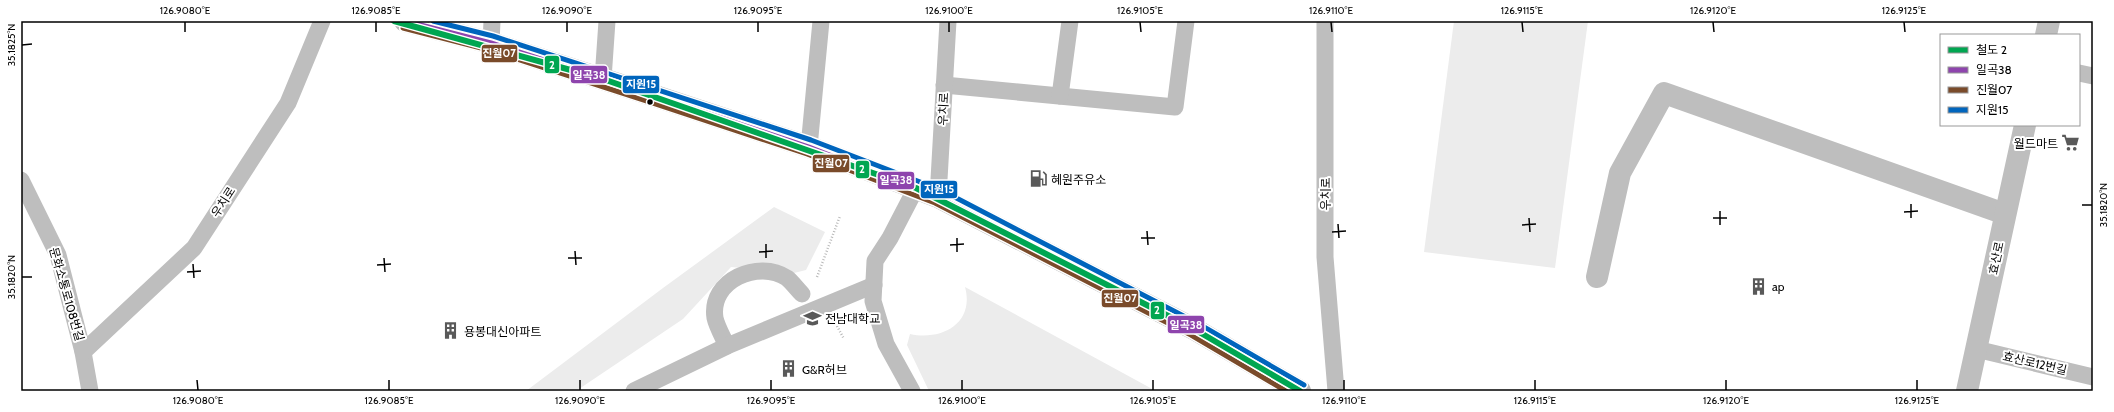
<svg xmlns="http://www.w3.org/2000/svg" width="2114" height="412" viewBox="0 0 2114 412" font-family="Cabin,'Noto Sans KR',sans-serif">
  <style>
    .grass { fill: #ececec }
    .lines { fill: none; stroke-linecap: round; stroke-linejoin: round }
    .path { stroke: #b9b9b9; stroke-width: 2.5; stroke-dasharray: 1 2; stroke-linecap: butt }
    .service { stroke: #bebebe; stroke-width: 17 }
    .minor { stroke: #bebebe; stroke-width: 22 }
    .secondary { stroke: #b8b8b8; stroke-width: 22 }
    .bus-1-casing { stroke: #fff; stroke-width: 8 }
    .bus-2-casing { stroke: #fff; stroke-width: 8 }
    .bus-3-casing { stroke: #fff; stroke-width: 8 }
    .bus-1 { stroke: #8e44ad; stroke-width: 5 }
    .bus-2 { stroke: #7a4b2a; stroke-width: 5 }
    .bus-3 { stroke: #0065bd; stroke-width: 5 }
    .rail-1-casing { stroke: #fff; stroke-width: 9 }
    .rail-1 { stroke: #00a651; stroke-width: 6 }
    .ticks { fill: none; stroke: #000; stroke-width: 1.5 }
    .bus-dot { fill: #000; stroke: #fff; stroke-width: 1.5 }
    .labels { text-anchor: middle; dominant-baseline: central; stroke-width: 4; stroke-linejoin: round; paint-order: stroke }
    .street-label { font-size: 12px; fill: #000; stroke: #fff }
    .poi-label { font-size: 12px; fill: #000; stroke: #fff; text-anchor: start }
    .line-badge { stroke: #fff; stroke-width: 1.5 }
    .badge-label { font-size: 11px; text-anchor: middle; font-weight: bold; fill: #fff }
    .neatline { fill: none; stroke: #000; stroke-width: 1.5 }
    .ticks-label { font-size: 10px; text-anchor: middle; fill: #000 }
  </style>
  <rect width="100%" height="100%" fill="#fff"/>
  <g class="grass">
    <polygon points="1454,21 1588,21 1555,268 1424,252"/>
    <polygon points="774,207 825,232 806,270 794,273 731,267 683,319 576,391 526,391 663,288"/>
    <path d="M 965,287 L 1156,391 L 929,391 L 907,345 L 910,334 C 941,341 975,324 965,287 Z"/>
  </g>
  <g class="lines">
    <g class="path">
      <polyline points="817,277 840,216"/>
      <polyline points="837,326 844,339"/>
    </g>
    <g class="service">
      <polyline points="1325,21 1325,257 1336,391"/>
      <polyline points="491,43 492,21"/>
      <polyline points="2079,73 2093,76"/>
      <polyline points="603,79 607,21"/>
      <polyline points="944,85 1175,107 1186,21"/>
      <polyline points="1060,96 1070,21"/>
      <polyline points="809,147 821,21"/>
      <polyline points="21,180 58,255 83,352 90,391"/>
      <polyline points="938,197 948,21"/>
      <path d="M 727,346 C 723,337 717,327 715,318 C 709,280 759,259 787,278 C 792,282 797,289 802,294"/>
      <polyline points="1976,349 2093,377"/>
      <polyline points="83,352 194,248 288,103 322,21"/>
      <polyline points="634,391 727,346 874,285"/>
      <polyline points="912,391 886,344 873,301 875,261 890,238 916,188"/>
    </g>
    <g class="minor">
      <polyline points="2046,35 2049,21"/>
      <polyline points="1597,277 1620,173 1664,93 2005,214"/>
      <polyline points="1967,391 2025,125"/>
    </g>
    <polyline class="secondary" points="405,21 491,43 652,95 809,147 938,197 1194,329 1300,391"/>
    <defs>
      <polyline id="bus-1" points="405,21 491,43 652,95 809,147 938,197 1194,329 1300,391"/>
      <polyline id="bus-2" points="403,28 489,50 650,102 807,154 935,203 1191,335 1286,391"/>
      <polyline id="bus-3" points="433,21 493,36 811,140 941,190 1197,323 1304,385"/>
    </defs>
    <use href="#bus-1" class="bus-1-casing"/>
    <use href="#bus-2" class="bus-2-casing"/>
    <use href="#bus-3" class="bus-3-casing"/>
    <use href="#bus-1" class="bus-1"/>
    <use href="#bus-2" class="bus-2"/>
    <use href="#bus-3" class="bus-3"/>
    <defs>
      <polyline id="rail-1" points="394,21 603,79 916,188 1194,329 1300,391"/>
    </defs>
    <use href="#rail-1" class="rail-1-casing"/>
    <use href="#rail-1" class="rail-1"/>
  </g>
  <path class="ticks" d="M 185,22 L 185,32M 376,22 L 376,32M 567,22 L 567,32M 758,22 L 758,32M 949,22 L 949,32M 1140,22 L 1141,32M 1331,22 L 1332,32M 1522,22 L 1523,32M 1713,22 L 1714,32M 1904,22 L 1905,32M 22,45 L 32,44M 1911,204 L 1911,218M 2082,205 L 2092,205M 1720,211 L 1720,225M 1904,212 L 1918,211M 1529,218 L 1530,232M 1713,218 L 1727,218M 1338,224 L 1339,238M 1522,225 L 1536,224M 1147,231 L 1148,245M 1332,232 L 1346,231M 957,238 L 957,252M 1141,238 L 1155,238M 766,244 L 766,258M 950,245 L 964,244M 575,251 L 576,265M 759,252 L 773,251M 384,258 L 385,272M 568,258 L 582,258M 193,264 L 194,278M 377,265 L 391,264M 187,272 L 201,271M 22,277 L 32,277M 197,380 L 198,390M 389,380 L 389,390M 580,380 L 580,390M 771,380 L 771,390M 962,380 L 962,390M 1153,380 L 1153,390M 1344,380 L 1344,390M 1535,380 L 1535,390M 1726,380 L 1726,390M 1917,380 L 1917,390"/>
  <defs>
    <symbol id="supermarket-bare" viewBox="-9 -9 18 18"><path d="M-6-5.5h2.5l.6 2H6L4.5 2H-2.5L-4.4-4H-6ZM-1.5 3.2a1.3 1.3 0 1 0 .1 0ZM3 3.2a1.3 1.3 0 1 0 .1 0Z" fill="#595959" stroke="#fff" stroke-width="2.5" paint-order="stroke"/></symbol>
    <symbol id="fuel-bare" viewBox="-9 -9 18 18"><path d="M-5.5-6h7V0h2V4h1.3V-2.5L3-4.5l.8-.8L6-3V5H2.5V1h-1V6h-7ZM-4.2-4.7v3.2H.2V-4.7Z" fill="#595959" stroke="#fff" stroke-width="2.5" paint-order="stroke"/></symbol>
    <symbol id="building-bare" viewBox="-9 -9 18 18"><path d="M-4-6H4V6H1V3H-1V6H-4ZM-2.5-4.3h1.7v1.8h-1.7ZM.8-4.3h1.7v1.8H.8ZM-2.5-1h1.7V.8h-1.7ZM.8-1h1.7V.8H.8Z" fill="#595959" stroke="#fff" stroke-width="2.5" paint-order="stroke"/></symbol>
    <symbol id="university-bare" viewBox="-9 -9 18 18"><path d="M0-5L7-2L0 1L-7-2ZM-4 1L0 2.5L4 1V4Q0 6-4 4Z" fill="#595959" stroke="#fff" stroke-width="2.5" paint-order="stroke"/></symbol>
  </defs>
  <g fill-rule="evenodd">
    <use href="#supermarket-bare" x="2058" y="130" width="25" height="25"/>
    <use href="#fuel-bare" x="1026" y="166" width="25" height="25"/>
    <use href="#building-bare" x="1746" y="274" width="25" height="25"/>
    <use href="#university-bare" x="800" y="306" width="25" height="25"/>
    <use href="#building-bare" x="438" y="318" width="25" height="25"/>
    <use href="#building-bare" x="776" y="356" width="25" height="25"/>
  </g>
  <circle class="bus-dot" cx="650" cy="102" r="3.5"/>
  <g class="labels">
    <g class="street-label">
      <text transform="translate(943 109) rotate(-87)">우치로</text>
      <text transform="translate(1325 194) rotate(-90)">우치로</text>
      <text transform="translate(223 202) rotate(-57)">우치로</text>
      <text transform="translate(1996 258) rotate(-78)">효산로</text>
      <text transform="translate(67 294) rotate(74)">문화소통로108번길</text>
      <text transform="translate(2035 363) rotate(13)">효산로12번길</text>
    </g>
    <g class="poi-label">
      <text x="2058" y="143" text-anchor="end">월드마트</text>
      <text x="1051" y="179">혜원주유소</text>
      <text x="1772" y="286">ap</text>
      <text x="825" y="318">전남대학교</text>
      <text x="464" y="331">용봉대신아파트</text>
      <text x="802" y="369">G&amp;R허브</text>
    </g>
  </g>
  <g class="line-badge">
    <rect x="481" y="44" width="37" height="19" rx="4" fill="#7a4b2a"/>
    <rect x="544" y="55" width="16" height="19" rx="4" fill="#00a651"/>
    <rect x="570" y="65" width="38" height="19" rx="4" fill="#8e44ad"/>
    <rect x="622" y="75" width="38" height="19" rx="4" fill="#0065bd"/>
    <rect x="812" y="154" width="38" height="19" rx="4" fill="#7a4b2a"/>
    <rect x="855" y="160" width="15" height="19" rx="4" fill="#00a651"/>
    <rect x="877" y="171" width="38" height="19" rx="4" fill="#8e44ad"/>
    <rect x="920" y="180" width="38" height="19" rx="4" fill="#0065bd"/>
    <rect x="1101" y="289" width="38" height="19" rx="4" fill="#7a4b2a"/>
    <rect x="1150" y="301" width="15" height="19" rx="4" fill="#00a651"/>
    <rect x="1167" y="315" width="38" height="19" rx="4" fill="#8e44ad"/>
  </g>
  <g class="badge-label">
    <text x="499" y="57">진월07</text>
    <text x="552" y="69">2</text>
    <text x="589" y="79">일곡38</text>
    <text x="641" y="88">지원15</text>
    <text x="831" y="167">진월07</text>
    <text x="862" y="173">2</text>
    <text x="896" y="184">일곡38</text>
    <text x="939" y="193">지원15</text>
    <text x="1120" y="302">진월07</text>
    <text x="1157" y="314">2</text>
    <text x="1186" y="329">일곡38</text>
  </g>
  <rect width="2114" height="412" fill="none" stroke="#ffffff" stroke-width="44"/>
  <rect x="1940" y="34" width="140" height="92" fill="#ffffff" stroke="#999999"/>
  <rect x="1948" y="47" width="20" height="6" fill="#00a651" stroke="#999999"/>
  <text x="1976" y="54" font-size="12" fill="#000000">철도 2</text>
  <rect x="1948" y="67" width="20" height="6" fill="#8e44ad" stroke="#999999"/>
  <text x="1976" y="74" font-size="12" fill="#000000">일곡38</text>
  <rect x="1948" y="87" width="20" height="6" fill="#7a4b2a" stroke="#999999"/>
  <text x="1976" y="94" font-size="12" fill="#000000">진월07</text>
  <rect x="1948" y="107" width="20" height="6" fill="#0065bd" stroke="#999999"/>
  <text x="1976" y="114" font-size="12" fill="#000000">지원15</text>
  <rect x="22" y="22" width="2070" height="368" class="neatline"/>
  <g class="ticks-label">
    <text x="185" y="14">126.9080°E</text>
    <text x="376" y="14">126.9085°E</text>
    <text x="567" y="14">126.9090°E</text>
    <text x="758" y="14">126.9095°E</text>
    <text x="949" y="14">126.9100°E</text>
    <text x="1140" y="14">126.9105°E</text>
    <text x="1331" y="14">126.9110°E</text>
    <text x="1522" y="14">126.9115°E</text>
    <text x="1713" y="14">126.9120°E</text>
    <text x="1904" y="14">126.9125°E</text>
    <text transform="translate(11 45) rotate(-90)" y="4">35.1825°N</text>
    <text transform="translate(2103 205) rotate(-90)" y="4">35.1820°N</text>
    <text transform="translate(11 277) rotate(-90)" y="4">35.1820°N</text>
    <text x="198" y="404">126.9080°E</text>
    <text x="389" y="404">126.9085°E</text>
    <text x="580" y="404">126.9090°E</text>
    <text x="771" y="404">126.9095°E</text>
    <text x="962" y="404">126.9100°E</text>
    <text x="1153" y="404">126.9105°E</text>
    <text x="1344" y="404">126.9110°E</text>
    <text x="1535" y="404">126.9115°E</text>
    <text x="1726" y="404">126.9120°E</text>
    <text x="1917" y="404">126.9125°E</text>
  </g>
</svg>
